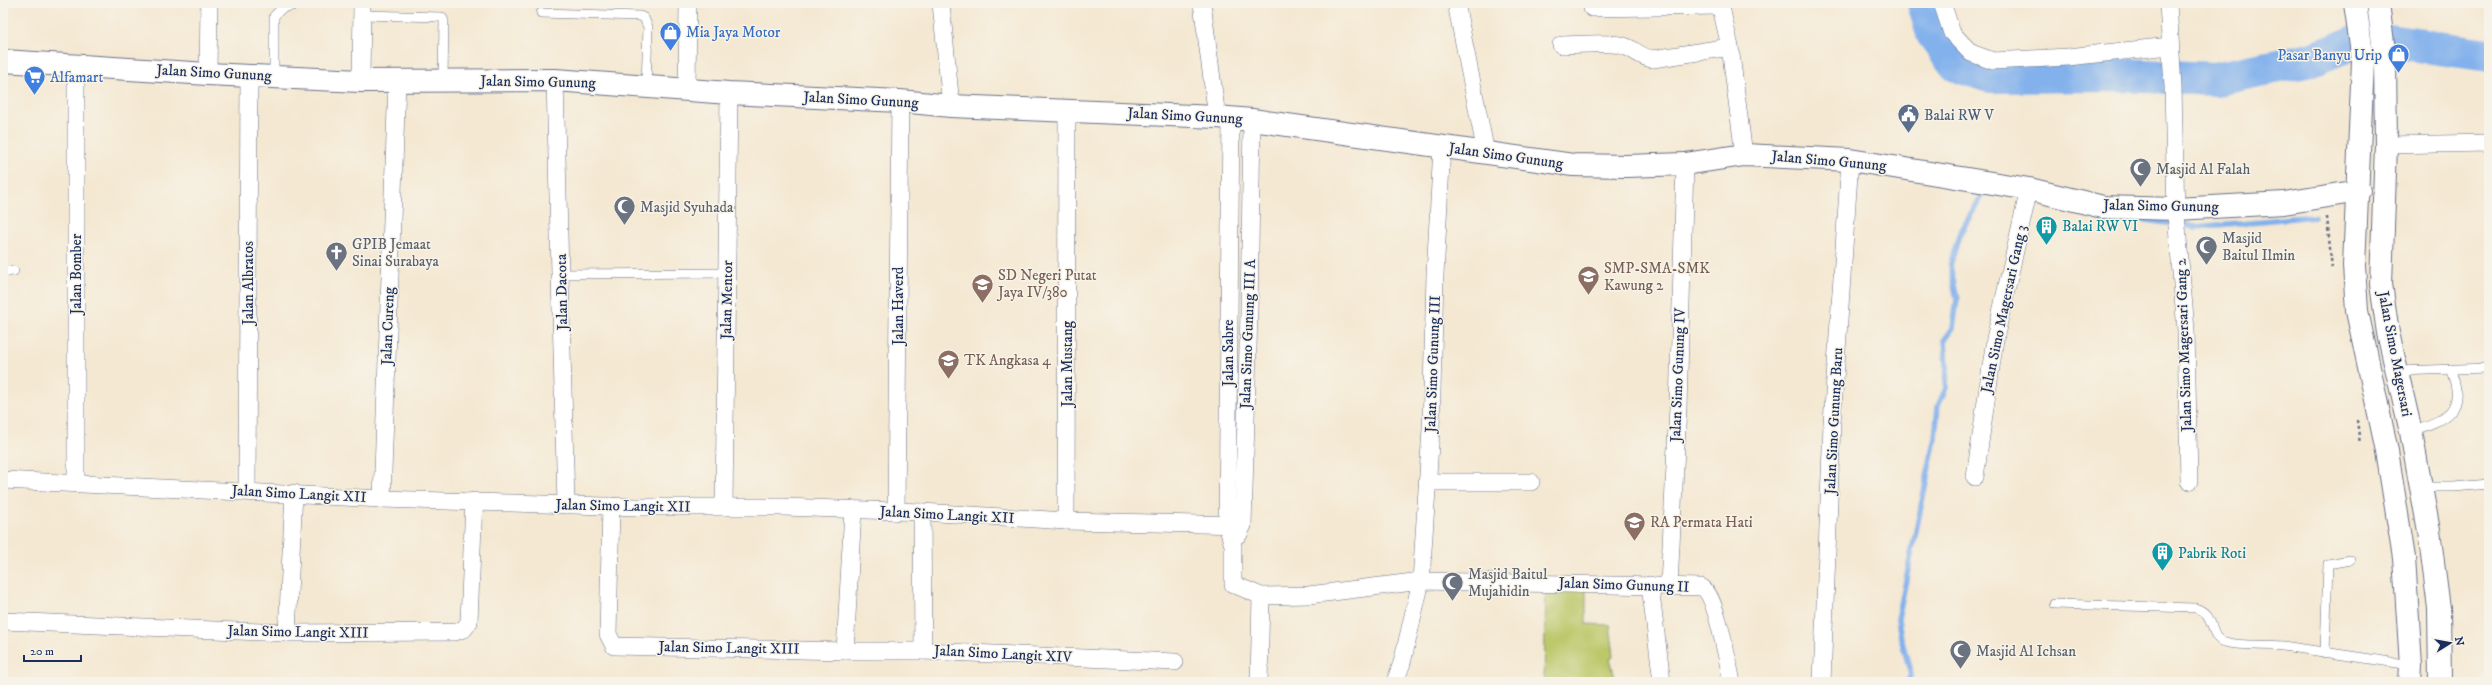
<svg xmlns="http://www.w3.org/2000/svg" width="2492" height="685" viewBox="0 0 2492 685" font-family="'IM FELL DW Pica',serif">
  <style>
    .green { fill: #bcc86a; stroke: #6c7c64 }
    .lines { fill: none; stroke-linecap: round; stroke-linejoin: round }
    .stream { stroke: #82b1ec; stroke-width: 5.5 }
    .river { stroke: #82b1ec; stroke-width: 34 }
    .service-casing { stroke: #677087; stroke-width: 10 }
    .minor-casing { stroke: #677087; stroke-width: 18 }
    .secondary-casing { stroke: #677087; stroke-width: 24 }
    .path { stroke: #677087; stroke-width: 2.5; stroke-dasharray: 3 3; stroke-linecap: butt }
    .service { stroke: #fff; stroke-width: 9 }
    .minor { stroke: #fff; stroke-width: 17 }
    .secondary { stroke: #fff; stroke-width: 22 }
    .labels { text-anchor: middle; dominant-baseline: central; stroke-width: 3; stroke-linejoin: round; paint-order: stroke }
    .shop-label { font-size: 15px; fill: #366cbe; stroke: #f7f3e8; text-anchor: start }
    .street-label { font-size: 15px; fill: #1b2f5e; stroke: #f7f3e8 }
    .service-label { font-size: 15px; fill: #4e5e75; stroke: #f7f3e8; text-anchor: start }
    .worship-label { font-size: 15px; fill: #5b616d; stroke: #f7f3e8; text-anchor: start }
    .culture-label { font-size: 15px; fill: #0d838f; stroke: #f7f3e8; text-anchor: start }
    .education-label { font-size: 15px; fill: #785e54; stroke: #f7f3e8; text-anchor: start }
  </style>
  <rect width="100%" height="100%" fill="#f7f3e8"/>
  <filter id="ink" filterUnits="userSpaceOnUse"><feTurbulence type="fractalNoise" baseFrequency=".025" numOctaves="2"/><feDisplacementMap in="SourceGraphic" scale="8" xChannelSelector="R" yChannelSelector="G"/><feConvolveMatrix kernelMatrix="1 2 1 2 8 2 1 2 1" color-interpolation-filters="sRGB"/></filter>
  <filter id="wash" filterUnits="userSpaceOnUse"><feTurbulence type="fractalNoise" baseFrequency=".012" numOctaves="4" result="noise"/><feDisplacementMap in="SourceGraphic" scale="16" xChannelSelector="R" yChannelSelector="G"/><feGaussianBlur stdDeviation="0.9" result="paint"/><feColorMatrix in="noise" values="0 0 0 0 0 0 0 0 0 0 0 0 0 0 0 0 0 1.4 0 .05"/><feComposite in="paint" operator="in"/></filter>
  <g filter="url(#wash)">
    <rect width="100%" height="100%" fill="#f4e8d2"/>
    <polygon class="green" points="1546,587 1586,589 1586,624 1610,625 1614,656 1610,658 1616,682 1544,682"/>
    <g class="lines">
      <g class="stream">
        <polyline points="2131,218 2196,227 2314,216"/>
        <polyline points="1908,682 1911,674 1901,638 1898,619 1935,438 1938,406 1946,388 1947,367 1945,339 1953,328 1957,299 1950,266 1959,235 1986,189"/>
      </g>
      <polyline class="river" points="1924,3 1933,34 1956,65 1990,76 2117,75 2216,79 2316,58 2366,38 2489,55"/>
    </g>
  </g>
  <g filter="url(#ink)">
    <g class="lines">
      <defs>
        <g id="service">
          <polyline points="541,13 640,16 644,18 648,27 646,87"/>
          <polyline points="362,15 442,17 444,21 443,80"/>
          <polyline points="274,77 274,16 282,8 306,3"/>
          <polyline points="3,272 14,271"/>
          <polyline points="561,274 727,273"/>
          <polyline points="2397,371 2489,368"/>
          <path d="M 2411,431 C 2446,420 2468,410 2450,369"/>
          <polyline points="2421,487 2454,487 2489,484"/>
          <path d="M 2054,604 L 2195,608 C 2217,614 2208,638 2225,642 C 2243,647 2265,644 2283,646 C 2326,652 2368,659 2411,665"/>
          <polyline points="2325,653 2328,564 2350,560"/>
        </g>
        <g id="minor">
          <polyline points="941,3 951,106"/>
          <polyline points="1202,3 1217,117"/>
          <polyline points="1456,3 1486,153"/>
          <polyline points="1720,3 1730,47 1744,155"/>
          <polyline points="1942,3 1952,33 1971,53 1993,61 2068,57 2170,46"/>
          <polyline points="2168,3 2173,87 2176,215 2186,330 2189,481"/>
          <polyline points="1592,8 1720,6"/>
          <path d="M 1561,45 C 1580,45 1601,42 1620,45 C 1633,47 1640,58 1653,59 L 1730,47"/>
          <polyline points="76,65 76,483"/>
          <polyline points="208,74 209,3"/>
          <polyline points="555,80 566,505"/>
          <polyline points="361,81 362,3"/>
          <polyline points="687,89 688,3"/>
          <path d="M 1231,118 L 1227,526 L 1233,545 L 1233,584 L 1261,596 L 1309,595 L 1421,581 L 1701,587 C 1716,592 1728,665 1732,682"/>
          <polyline points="2386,145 2489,143"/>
          <polyline points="1975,477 1995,339 2029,189"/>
          <polyline points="3,480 382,499 636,507 783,507 922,512 1066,521 1243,525"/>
          <polyline points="1427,482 1531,482"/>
          <polyline points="247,491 249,76"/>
          <polyline points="382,499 397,81"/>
          <polyline points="611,506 608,634 614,646 845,651 853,510"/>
          <polyline points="724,507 729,93"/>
          <polyline points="896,512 900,101"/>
          <polyline points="922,512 923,651 1175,662"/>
          <polyline points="1066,521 1067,111"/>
          <polyline points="1239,534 1243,525 1249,312 1252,120"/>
          <polyline points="1650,585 1662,682"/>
          <polyline points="1669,585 1678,407 1685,164"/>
          <polyline points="3,621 287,633 455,632 464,629 469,622 474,501"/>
          <polyline points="287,633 294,493"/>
          <polyline points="845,651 923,651"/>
          <polyline points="1259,682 1261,596"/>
          <polyline points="1395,682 1402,663 1421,581 1431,429 1435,275 1442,147"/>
          <polyline points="1822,682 1832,423 1850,160"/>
        </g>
        <g id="secondary">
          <polyline points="2355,3 2363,61 2354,266 2357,311 2387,451 2404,558 2411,665 2410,682"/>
          <polyline points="2378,3 2385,59 2386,145 2381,284 2388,333 2411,432 2429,531 2439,608 2440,682"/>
          <polyline points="3,61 208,74 361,81 555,80 729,93 900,101 951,106 1217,117 1252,120 1573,165 1626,166 1685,164 1744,155 1850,160 2029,189 2103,207 2176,209 2284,203 2359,191"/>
        </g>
      </defs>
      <use href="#service" class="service-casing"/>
      <use href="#minor" class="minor-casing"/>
      <use href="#secondary" class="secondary-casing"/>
      <g class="path">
        <polyline points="2327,217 2332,269"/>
        <polyline points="2357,420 2360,444"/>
      </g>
      <use href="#service" class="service"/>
      <use href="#minor" class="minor"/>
      <use href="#secondary" class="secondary"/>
    </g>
  </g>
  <defs>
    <symbol id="shop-pin" viewBox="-11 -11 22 30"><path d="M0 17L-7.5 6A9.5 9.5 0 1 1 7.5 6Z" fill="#3f7fe0" stroke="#f7f3e8"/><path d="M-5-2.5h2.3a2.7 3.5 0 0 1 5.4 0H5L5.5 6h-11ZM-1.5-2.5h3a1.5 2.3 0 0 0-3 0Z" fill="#fff"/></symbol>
    <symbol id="supermarket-pin" viewBox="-11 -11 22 30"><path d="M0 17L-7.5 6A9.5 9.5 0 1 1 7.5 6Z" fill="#3f7fe0" stroke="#f7f3e8"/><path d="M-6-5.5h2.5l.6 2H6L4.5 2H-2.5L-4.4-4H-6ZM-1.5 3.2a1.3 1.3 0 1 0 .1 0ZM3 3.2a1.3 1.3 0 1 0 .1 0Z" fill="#fff"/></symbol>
    <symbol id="civic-pin" viewBox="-11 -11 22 30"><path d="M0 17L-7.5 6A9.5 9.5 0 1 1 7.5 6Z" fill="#5c6f8a" stroke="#f7f3e8"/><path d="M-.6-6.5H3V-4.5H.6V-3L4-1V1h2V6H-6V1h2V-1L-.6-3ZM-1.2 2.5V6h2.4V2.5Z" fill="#fff"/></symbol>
    <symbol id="mosque-pin" viewBox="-11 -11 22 30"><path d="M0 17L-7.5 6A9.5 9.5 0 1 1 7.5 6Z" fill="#6b7280" stroke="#f7f3e8"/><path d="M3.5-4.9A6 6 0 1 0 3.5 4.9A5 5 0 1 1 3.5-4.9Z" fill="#fff"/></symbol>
    <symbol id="building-pin" viewBox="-11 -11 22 30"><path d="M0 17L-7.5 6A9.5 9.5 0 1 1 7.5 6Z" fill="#0f9aa8" stroke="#f7f3e8"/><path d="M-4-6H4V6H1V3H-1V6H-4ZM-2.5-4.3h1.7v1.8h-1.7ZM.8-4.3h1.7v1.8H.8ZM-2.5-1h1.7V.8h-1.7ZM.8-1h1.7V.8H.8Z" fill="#fff"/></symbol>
    <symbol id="church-pin" viewBox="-11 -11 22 30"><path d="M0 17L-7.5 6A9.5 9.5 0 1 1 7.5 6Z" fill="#6b7280" stroke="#f7f3e8"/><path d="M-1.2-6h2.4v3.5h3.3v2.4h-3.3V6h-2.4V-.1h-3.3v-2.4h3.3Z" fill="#fff"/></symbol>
    <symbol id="school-pin" viewBox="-11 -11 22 30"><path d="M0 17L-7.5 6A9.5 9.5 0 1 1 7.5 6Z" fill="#8d6e63" stroke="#f7f3e8"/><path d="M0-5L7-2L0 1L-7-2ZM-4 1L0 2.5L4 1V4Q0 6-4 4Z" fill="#fff"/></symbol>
  </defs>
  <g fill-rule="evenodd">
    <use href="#shop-pin" x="658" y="20" width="25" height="34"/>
    <use href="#shop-pin" x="2386" y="42" width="25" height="34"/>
    <use href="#supermarket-pin" x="22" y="64" width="25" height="34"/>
    <use href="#civic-pin" x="1896" y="102" width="25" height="34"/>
    <use href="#mosque-pin" x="2128" y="156" width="25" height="34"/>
    <use href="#mosque-pin" x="612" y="194" width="25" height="34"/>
    <use href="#building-pin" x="2034" y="214" width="25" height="34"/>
    <use href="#mosque-pin" x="2194" y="234" width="25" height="34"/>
    <use href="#church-pin" x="324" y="240" width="25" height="34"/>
    <use href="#school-pin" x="1576" y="264" width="25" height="34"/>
    <use href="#school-pin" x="970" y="272" width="25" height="34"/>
    <use href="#school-pin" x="936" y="348" width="25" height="34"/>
    <use href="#school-pin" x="1622" y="510" width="25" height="34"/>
    <use href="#building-pin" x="2150" y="540" width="25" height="34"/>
    <use href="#mosque-pin" x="1440" y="570" width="25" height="34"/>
    <use href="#mosque-pin" x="1948" y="638" width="25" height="34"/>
  </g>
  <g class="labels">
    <g class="shop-label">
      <text x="686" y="32">Mia Jaya Motor</text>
      <text x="2382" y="55" text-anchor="end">Pasar Banyu Urip</text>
      <text x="50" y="77">Alfamart</text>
    </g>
    <g class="street-label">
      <text transform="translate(214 73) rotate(3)">Jalan Simo Gunung</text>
      <text transform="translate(538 82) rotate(1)">Jalan Simo Gunung</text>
      <text transform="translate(861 100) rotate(3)">Jalan Simo Gunung</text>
      <text transform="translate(1185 116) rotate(3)">Jalan Simo Gunung</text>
      <text transform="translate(1506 156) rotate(8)">Jalan Simo Gunung</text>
      <text transform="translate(1829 161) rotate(5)">Jalan Simo Gunung</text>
      <text transform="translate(2161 206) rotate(1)">Jalan Simo Gunung</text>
      <text transform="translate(76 274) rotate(-90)">Jalan Bomber</text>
      <text transform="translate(248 283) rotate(-90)">Jalan Albratos</text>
      <text transform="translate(562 292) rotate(-91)">Jalan Dacota</text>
      <text transform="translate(727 300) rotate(-89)">Jalan Mentor</text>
      <text transform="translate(898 306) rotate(-90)">Jalan Haverd</text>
      <text transform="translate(2004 309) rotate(-78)">Jalan Simo Magersari Gang 3</text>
      <text transform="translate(388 326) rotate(-88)">Jalan Cureng</text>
      <text transform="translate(1248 334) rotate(-88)">Jalan Simo Gunung III A</text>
      <text transform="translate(2184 345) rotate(-92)">Jalan Simo Magersari Gang 2</text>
      <text transform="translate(1228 353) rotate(-90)">Jalan Sabre</text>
      <text transform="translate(2395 354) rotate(79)">Jalan Simo Magersari</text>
      <text transform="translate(1067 364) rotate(-90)">Jalan Mustang</text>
      <text transform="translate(1433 364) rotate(-88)">Jalan Simo Gunung III</text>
      <text transform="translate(1678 375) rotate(-88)">Jalan Simo Gunung IV</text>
      <text transform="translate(1834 421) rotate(-87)">Jalan Simo Gunung Baru</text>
      <text transform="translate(299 494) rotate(3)">Jalan Simo Langit XII</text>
      <text transform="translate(623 506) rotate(1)">Jalan Simo Langit XII</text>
      <text transform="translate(947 515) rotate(3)">Jalan Simo Langit XII</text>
      <text transform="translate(1624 585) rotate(2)">Jalan Simo Gunung II</text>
      <text transform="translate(298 632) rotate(1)">Jalan Simo Langit XIII</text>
      <text transform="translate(729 648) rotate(1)">Jalan Simo Langit XIII</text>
      <text transform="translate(1003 654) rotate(3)">Jalan Simo Langit XIV</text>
    </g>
    <g class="service-label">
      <text x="1924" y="115">Balai RW V</text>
    </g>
    <g class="worship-label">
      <text x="2156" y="169">Masjid Al Falah</text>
      <text x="640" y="207">Masjid Syuhada</text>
      <text x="2222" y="238">Masjid<tspan x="2222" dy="17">Baitul Ilmin</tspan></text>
      <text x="352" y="244">GPIB Jemaat<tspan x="352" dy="17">Sinai Surabaya</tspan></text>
      <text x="1468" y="574">Masjid Baitul<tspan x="1468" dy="17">Mujahidin</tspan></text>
      <text x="1976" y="651">Masjid Al Ichsan</text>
    </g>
    <g class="culture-label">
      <text x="2062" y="226">Balai RW VI</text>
      <text x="2178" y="553">Pabrik Roti</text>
    </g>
    <g class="education-label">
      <text x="1604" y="268">SMP-SMA-SMK<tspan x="1604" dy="17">Kawung 2</tspan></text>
      <text x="998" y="275">SD Negeri Putat<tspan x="998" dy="17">Jaya IV/380</tspan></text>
      <text x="964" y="360">TK Angkasa 4</text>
      <text x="1650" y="522">RA Permata Hati</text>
    </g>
  </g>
  <rect width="2492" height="685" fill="none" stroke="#f7f3e8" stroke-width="16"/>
  <g transform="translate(2450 643) rotate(79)" stroke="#f7f3e8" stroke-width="3" paint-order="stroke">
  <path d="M0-3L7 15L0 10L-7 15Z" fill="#1b2f5e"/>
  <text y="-6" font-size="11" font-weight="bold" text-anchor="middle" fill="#1b2f5e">N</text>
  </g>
  <path d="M24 655v6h57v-6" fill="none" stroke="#1b2f5e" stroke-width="2"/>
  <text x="30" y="655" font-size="12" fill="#1b2f5e" stroke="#f7f3e8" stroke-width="3" paint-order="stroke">20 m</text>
</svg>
